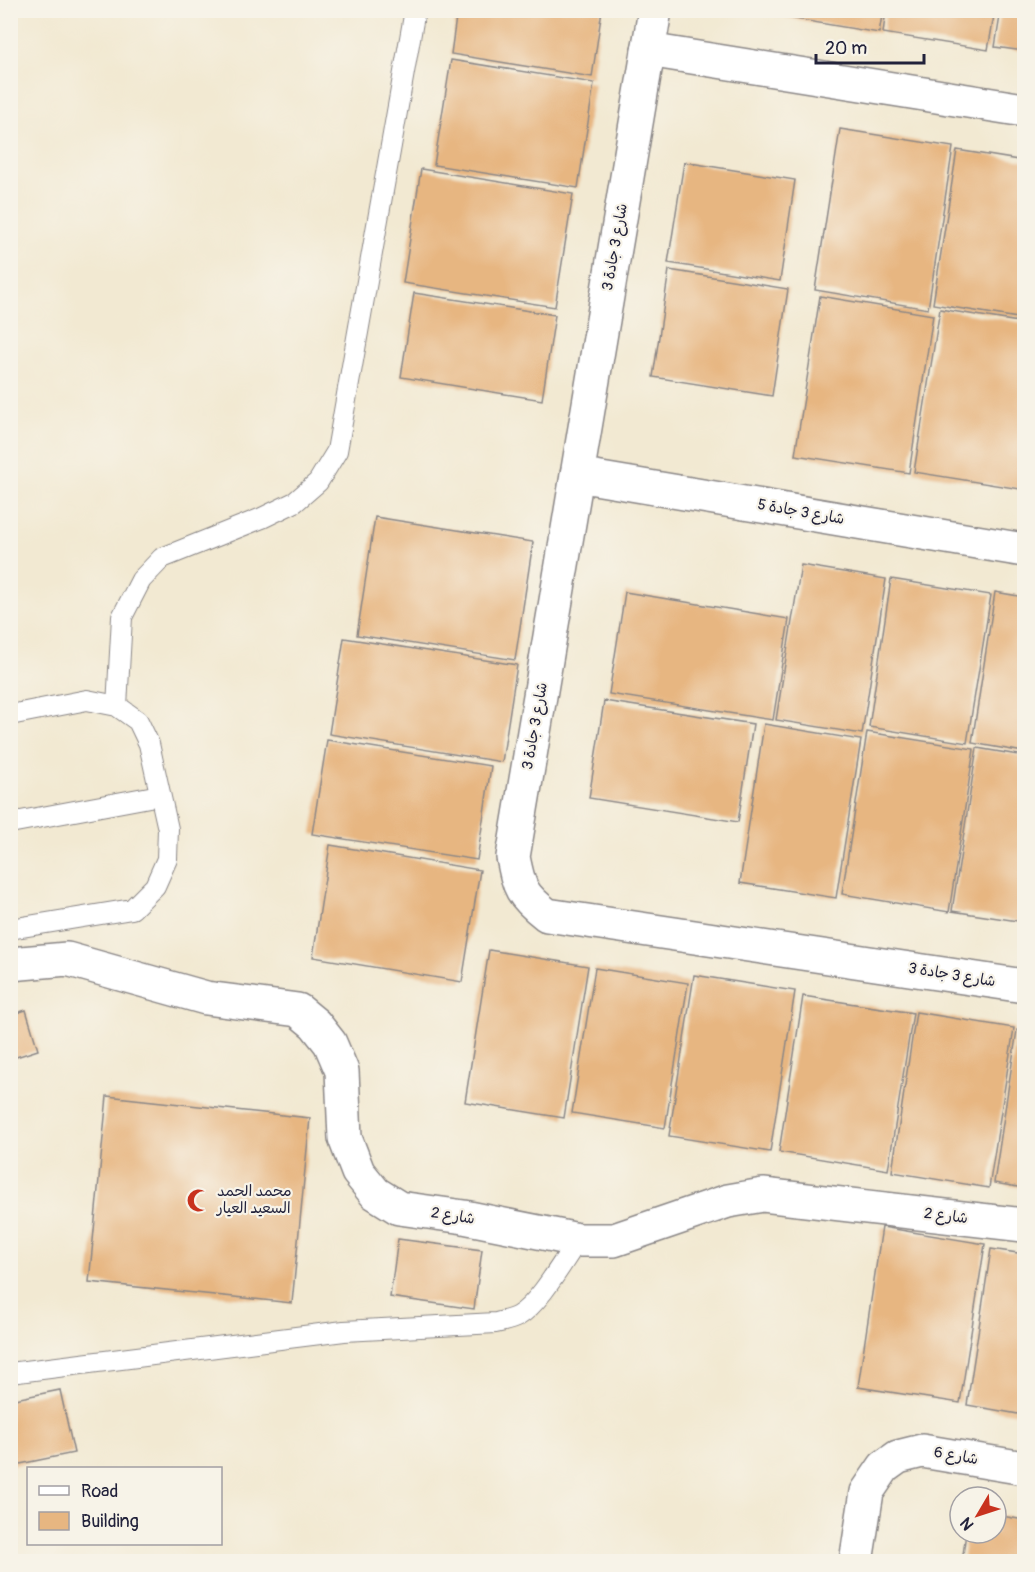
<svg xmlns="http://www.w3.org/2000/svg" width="1035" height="1572" viewBox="0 0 1035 1572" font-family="Pangolin,'Playpen Sans Arabic',sans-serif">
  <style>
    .building { fill: #e7b681 }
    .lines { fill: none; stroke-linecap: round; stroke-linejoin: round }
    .lane-casing { stroke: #8a8686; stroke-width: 22 }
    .street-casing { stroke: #8a8686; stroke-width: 36 }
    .lane { stroke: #fff; stroke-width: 20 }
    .street { stroke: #fff; stroke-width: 33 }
    .labels { text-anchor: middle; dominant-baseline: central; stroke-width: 4.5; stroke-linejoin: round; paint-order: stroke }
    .street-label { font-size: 15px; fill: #22223b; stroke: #f7f3e8 }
    .poi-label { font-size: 15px; fill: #22223b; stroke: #f7f3e8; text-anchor: start }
  </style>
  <rect width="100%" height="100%" fill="#f7f3e8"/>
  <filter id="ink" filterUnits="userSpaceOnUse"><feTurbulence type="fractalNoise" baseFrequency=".0167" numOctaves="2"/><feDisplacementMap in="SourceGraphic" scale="12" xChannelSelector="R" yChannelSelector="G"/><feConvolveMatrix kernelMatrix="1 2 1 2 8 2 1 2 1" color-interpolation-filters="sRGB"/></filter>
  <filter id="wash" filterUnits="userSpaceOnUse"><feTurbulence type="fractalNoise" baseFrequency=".008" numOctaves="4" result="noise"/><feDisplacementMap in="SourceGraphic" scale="24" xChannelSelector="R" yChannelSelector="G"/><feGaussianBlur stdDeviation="1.35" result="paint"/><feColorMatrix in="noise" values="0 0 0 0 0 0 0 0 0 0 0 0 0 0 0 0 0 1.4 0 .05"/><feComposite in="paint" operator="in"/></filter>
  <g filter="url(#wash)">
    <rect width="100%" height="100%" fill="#f2e9d2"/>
    <g id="blocks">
      <g class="building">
        <polygon points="457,10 602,10 592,77 451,54"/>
        <polygon points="778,10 883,10 879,33 777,16"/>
        <polygon points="886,10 995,10 988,50 883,33"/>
        <polygon points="1001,10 1024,10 1024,51 995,47"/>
        <polygon points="451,60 594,83 578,188 434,165"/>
        <polygon points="840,129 953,147 928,309 815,290"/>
        <polygon points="957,150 1024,161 1024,319 933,304"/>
        <polygon points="684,162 795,180 780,281 668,263"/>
        <polygon points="421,169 573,194 555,307 403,283"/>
        <polygon points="669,270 788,289 772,396 653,377"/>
        <polygon points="414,293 555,315 542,400 401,377"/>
        <polygon points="820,296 933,315 909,473 795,455"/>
        <polygon points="940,309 1024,323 1024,458 1020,489 914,472"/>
        <polygon points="375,517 533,542 515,660 357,635"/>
        <polygon points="801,565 886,579 862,734 776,720"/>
        <polygon points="891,579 991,595 967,743 869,727"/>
        <polygon points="625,592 789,619 773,720 609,694"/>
        <polygon points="995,592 1024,597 1024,752 972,743"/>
        <polygon points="344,638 517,665 502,762 329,734"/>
        <polygon points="604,701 753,724 738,822 589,798"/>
        <polygon points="764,724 861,740 836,898 740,883"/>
        <polygon points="867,732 974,749 949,912 842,894"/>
        <polygon points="327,740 491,766 477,860 312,834"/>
        <polygon points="977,748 1024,756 1024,922 952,911"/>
        <polygon points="330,845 480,870 462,982 313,957"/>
        <polygon points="489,950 588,966 564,1118 465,1102"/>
        <polygon points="595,968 688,983 665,1128 572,1113"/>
        <polygon points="694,975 795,991 770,1152 669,1136"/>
        <polygon points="803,996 913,1013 888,1170 779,1152"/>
        <polygon points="26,1010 38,1050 10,1059 10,1015"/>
        <polygon points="916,1012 1014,1028 989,1188 892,1172"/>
        <polygon points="1017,1030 1024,1031 1024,1188 994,1183"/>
        <polygon points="107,1096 310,1118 292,1303 89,1282"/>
        <polygon points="882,1227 985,1244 960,1403 858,1387"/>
        <polygon points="398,1239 482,1250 474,1309 390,1297"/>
        <polygon points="991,1249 1024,1254 1024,1415 967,1405"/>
        <polygon points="60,1390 74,1453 10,1466 10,1400"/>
        <polygon points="996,1515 1024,1520 1024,1562 962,1562 966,1533 996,1533"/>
      </g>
    </g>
  </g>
  <g filter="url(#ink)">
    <use href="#blocks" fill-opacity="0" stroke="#8a8686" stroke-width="1.5"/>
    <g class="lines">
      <defs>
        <g id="lane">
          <polyline points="117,706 122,617 141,580 162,558 262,518 295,502 318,482 337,451 415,10"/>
          <polyline points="10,715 87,700 117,706 138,721 149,744 168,829 167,859 155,886 132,909 10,929"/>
          <polyline points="10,823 160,795"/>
          <path d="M 10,1373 L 344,1331 L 496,1323 C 503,1321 511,1320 518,1316 C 540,1303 563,1261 578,1240"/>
        </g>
        <g id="street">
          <path d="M 655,10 L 513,857 C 519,888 521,895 547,915 L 1024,986"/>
          <polyline points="648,50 1024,110"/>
          <polyline points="577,475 1024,550"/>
          <polyline points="10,964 67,959 206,998 298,1010 315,1024 330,1043 342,1071 345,1138 358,1172 375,1193 399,1208 464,1217 578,1240 614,1240 728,1201 763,1195 1024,1225"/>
          <polyline points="856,1562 867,1492 884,1467 898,1457 922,1451 1024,1468"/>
        </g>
      </defs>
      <use href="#lane" class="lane-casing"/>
      <use href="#street" class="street-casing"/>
      <use href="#lane" class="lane"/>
      <use href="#street" class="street"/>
    </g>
  </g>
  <defs>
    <symbol id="mosque-bare" viewBox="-9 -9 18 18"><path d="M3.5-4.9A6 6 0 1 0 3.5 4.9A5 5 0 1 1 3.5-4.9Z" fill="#c8321e" stroke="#f7f3e8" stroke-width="2.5" paint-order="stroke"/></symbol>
  </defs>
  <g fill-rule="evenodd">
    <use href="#mosque-bare" x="182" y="1184" width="33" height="33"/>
  </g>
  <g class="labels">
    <g class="street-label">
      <text transform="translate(615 247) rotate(-80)">شارع 3 جادة 3</text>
      <text transform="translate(801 512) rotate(10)">شارع 3 جادة 5</text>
      <text transform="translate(535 726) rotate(-80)">شارع 3 جادة 3</text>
      <text transform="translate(952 975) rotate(9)">شارع 3 جادة 3</text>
      <text transform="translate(453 1216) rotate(9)">شارع 2</text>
      <text transform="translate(946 1216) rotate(7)">شارع 2</text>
      <text transform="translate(956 1456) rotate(10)">شارع 6</text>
    </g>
    <g class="poi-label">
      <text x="217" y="1191">محمد الحمد<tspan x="217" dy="17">السعيد العيار</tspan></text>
    </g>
  </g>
  <rect width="1035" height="1572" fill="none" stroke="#f7f3e8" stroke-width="36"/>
  <rect x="27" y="1467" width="195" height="78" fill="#f7f3e8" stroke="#a29fa3" stroke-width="1.5"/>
  <rect x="39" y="1486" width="30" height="9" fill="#ffffff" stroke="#a29fa3" stroke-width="1.5"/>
  <text x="81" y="1497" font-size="18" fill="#22223b">Road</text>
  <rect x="39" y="1512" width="30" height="18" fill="#e7b681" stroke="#a29fa3" stroke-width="1.5"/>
  <text x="81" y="1527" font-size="18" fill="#22223b">Building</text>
  <g transform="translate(978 1515) rotate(231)"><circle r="28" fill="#f7f3e8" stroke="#a29fa3" stroke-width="1.5"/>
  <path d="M0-4.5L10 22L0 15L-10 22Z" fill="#c8321e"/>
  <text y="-9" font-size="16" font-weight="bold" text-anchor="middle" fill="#22223b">N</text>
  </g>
  <path d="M816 54v9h108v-9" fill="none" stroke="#22223b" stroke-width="3"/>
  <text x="825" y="54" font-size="18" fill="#22223b" stroke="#f7f3e8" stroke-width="4.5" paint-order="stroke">20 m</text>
</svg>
